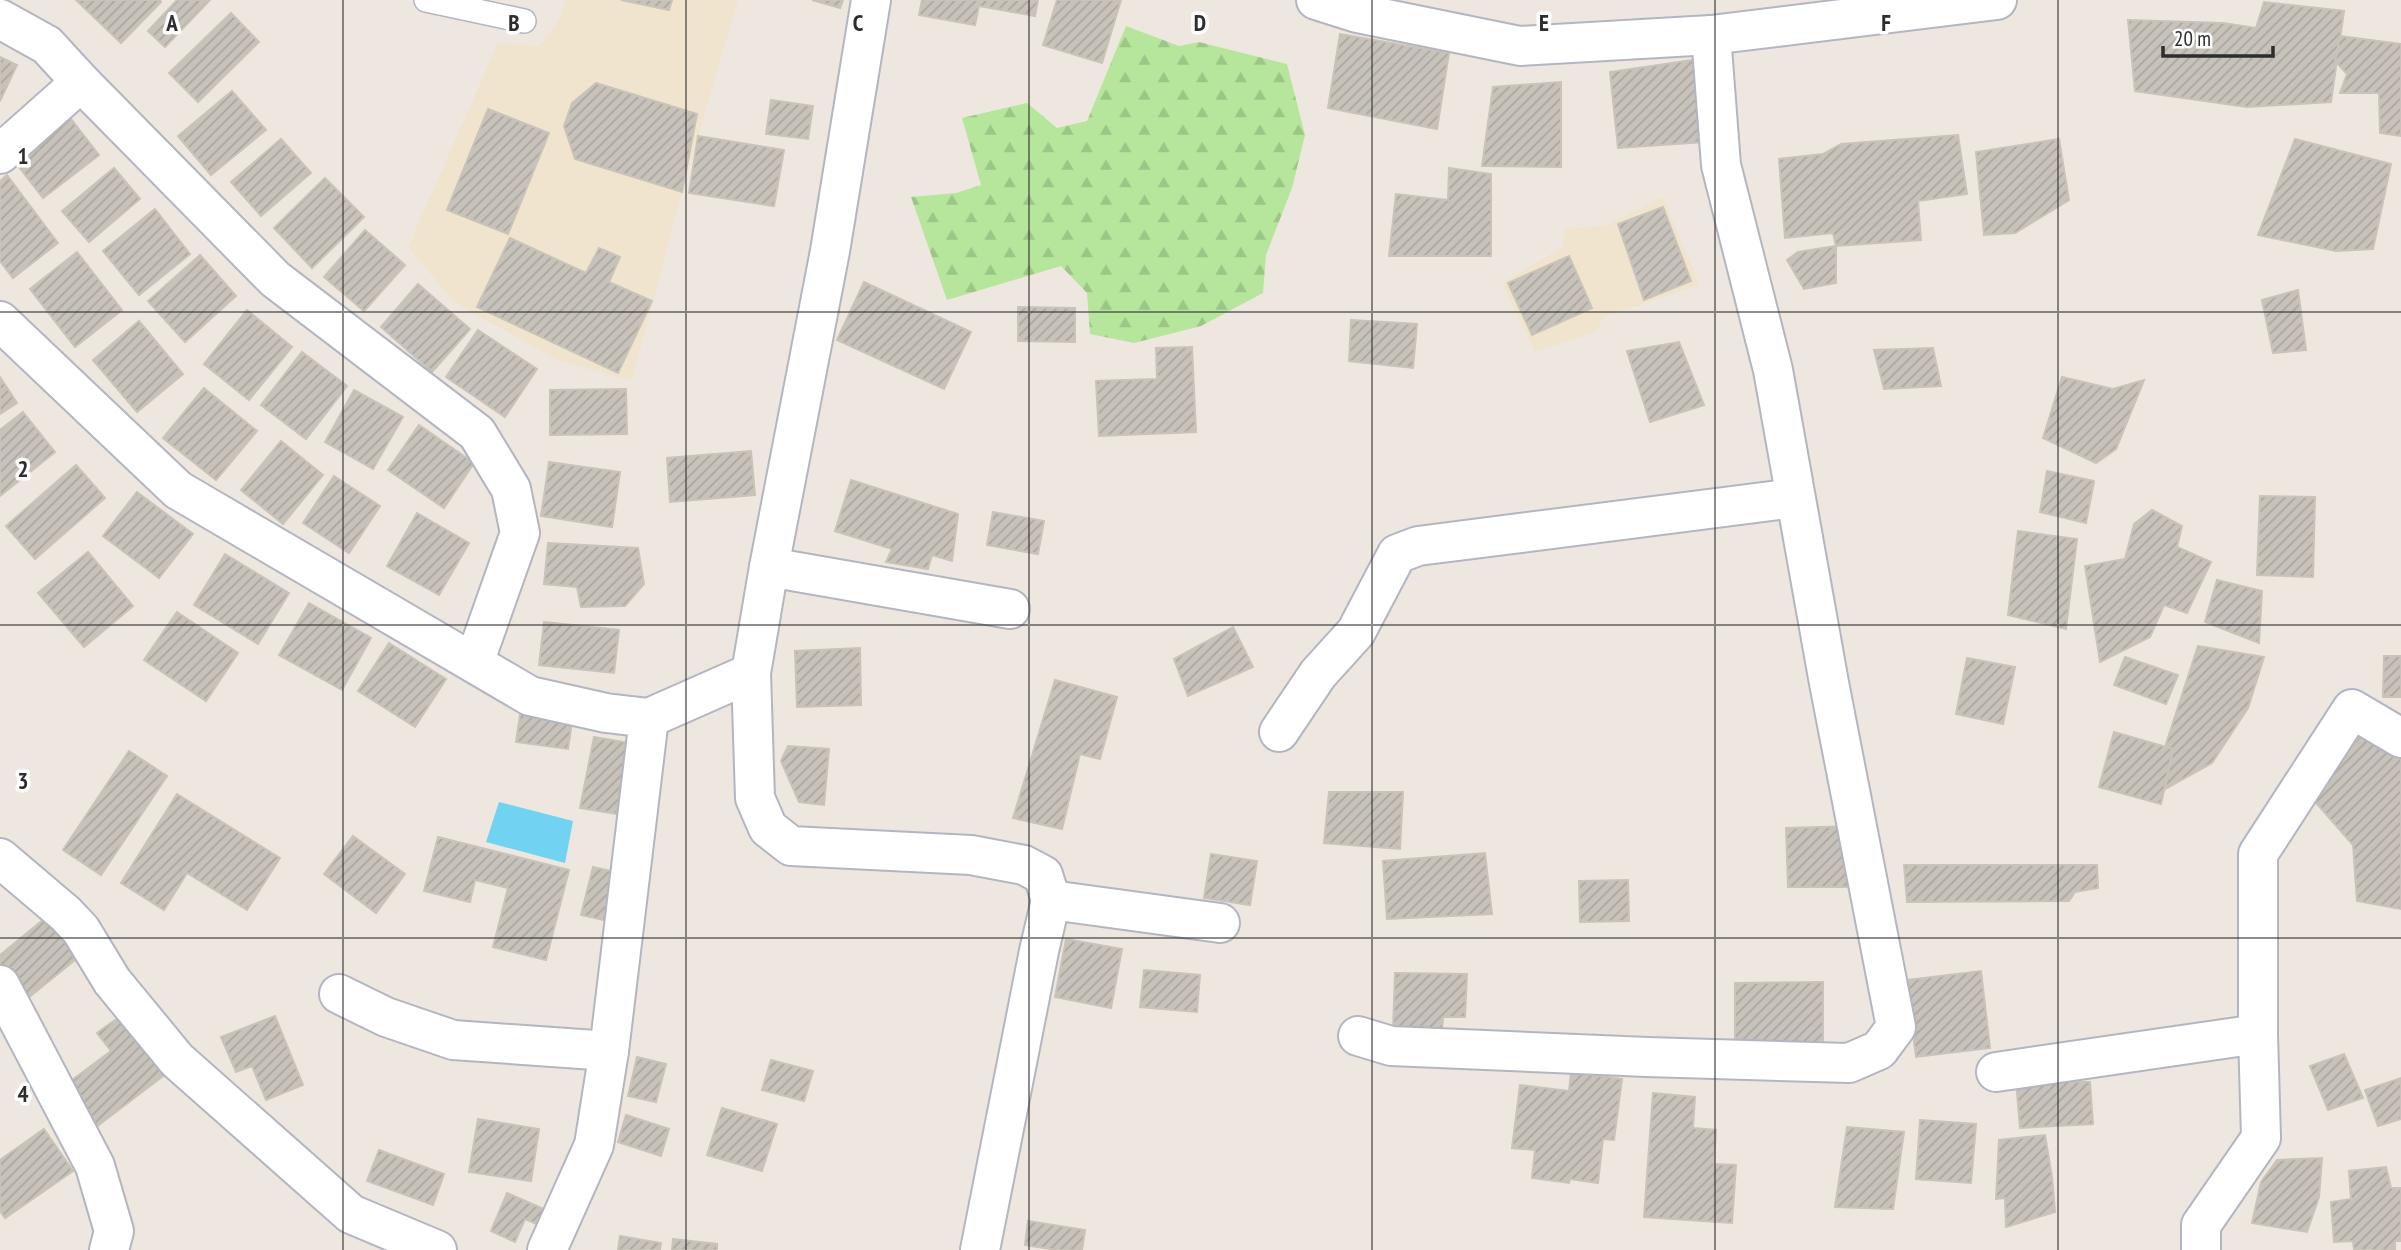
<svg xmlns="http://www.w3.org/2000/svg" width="2401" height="1250" viewBox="0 0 2401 1250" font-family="'PT Sans Narrow',sans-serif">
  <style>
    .education { fill: #f0e4ce }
    .forest { fill: url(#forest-firs) }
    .water { fill: #71d2f2 }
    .building { fill: url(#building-hatch); stroke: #cac3b8; stroke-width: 2 }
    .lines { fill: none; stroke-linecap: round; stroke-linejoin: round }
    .lane-casing { stroke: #b3b6c0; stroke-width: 26 }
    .street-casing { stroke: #b3b6c0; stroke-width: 42 }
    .secondary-casing { stroke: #b3b6c0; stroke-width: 42 }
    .lane { stroke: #fff; stroke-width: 23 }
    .street { stroke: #fff; stroke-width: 38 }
    .secondary { stroke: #fff; stroke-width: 38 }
    .grid { fill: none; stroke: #2d2d2d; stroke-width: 2; stroke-opacity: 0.55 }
    .grid-label { font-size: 23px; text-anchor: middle; font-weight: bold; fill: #2d2d2d; stroke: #fff; stroke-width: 7; stroke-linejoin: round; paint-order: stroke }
  </style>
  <defs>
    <pattern id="forest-firs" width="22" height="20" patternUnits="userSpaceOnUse" patternTransform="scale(1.75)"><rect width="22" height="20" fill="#b5e69b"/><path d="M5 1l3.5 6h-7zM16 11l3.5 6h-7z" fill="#9cc686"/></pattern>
    <pattern id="building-hatch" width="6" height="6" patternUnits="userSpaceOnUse" patternTransform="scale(1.75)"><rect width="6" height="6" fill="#c7c2ba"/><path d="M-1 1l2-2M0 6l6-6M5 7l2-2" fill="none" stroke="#aba7a0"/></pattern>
  </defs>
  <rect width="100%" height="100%" fill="#eee7df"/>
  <g class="education">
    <polygon points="566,0 738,0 682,192 632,381 559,361 454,302 408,247 498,43 540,46 558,21"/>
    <polygon points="1663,197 1700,285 1603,317 1596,332 1535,352 1502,283 1563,247 1565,229 1605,226"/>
  </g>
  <polygon class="forest" points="1126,26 1179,46 1199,42 1287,64 1305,135 1292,188 1266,255 1263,293 1201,326 1134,343 1090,334 1087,293 1061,266 947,300 911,197 956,193 981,185 962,118 1027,103 1057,128 1087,121"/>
  <polygon class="water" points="499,802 573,821 565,863 486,842"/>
  <g class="building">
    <polygon points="76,0 160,0 161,2 121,43"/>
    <polygon points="177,0 210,0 165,47 148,31"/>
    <polygon points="621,0 672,0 669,10"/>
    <polygon points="812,0 843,0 840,8"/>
    <polygon points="922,0 1038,0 1035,16 979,6 975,25 919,15"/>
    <polygon points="1057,0 1121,0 1102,63 1043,45"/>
    <polygon points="2264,2 2344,11 2331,102 2247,107 2135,91 2128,20 2223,23 2256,28"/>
    <polygon points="231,13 259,42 198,102 169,73"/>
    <polygon points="1340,34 1449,53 1437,129 1328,108"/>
    <polygon points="2340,36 2401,44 2401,136 2380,133 2379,93 2340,93 2347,74 2335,61"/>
    <polygon points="0,57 17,65 0,101"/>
    <polygon points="1693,60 1704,142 1618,148 1610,72"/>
    <polygon points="1561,82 1561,167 1482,166 1493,87"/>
    <polygon points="596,83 697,114 682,192 575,159 564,126 572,103"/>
    <polygon points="232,91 266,130 211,175 178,136"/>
    <polygon points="771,100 813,106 808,139 766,134"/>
    <polygon points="488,109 549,133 508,234 447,210"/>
    <polygon points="68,115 99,155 43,198 12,158"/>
    <polygon points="1958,135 1967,194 1918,201 1921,240 1836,246 1833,233 1785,238 1779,159 1823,154 1841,144"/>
    <polygon points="698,136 784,150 774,206 689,193"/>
    <polygon points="281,139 311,173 261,216 231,182"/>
    <polygon points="2059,139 2069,200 2015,233 1984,235 1976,152"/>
    <polygon points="2295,139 2391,164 2373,249 2336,251 2258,235"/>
    <polygon points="114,168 140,199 89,242 62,211"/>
    <polygon points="1449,168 1491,174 1491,256 1389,256 1396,194 1448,200"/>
    <polygon points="7,175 58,243 13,278 0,261 0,181"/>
    <polygon points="325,178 364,217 312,268 274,228"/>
    <polygon points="1663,207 1691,281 1644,300 1618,224"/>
    <polygon points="155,209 190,254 139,295 103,251"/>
    <polygon points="365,230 405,265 364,311 324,277"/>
    <polygon points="510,238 586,273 599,248 620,257 609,282 652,301 618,373 477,307"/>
    <polygon points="1836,246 1836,283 1804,289 1787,260 1798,252"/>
    <polygon points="77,252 122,310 75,347 30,289"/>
    <polygon points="200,255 236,296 185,342 148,301"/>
    <polygon points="1569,256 1592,308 1532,335 1508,283"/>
    <polygon points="864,282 971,332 944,389 837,340"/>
    <polygon points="418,284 470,329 432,372 381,327"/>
    <polygon points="2298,290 2306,350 2273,353 2262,300"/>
    <polygon points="1018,307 1075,308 1075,342 1018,341"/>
    <polygon points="247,310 292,347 249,400 204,364"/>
    <polygon points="1351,320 1417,324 1413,368 1349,361"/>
    <polygon points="139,321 183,374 137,412 93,360"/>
    <polygon points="478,330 537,369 505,417 446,377"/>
    <polygon points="1679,342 1704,405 1650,422 1627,351"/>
    <polygon points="1192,347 1196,432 1099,436 1096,381 1157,379 1156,348"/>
    <polygon points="1933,348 1941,386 1884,389 1874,350"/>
    <polygon points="302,352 347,386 306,439 261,405"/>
    <polygon points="0,377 17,403 0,414"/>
    <polygon points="2062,377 2113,389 2144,380 2116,449 2096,463 2043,438"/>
    <polygon points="204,388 257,431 216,480 163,438"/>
    <polygon points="626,389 627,434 550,435 550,390"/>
    <polygon points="354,390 403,417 373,469 325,442"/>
    <polygon points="23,412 55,452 0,496 0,430"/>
    <polygon points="419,425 474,463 444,508 388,470"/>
    <polygon points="281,441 323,475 283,524 241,490"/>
    <polygon points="751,451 755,495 670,502 667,458"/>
    <polygon points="549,462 620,472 612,527 541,516"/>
    <polygon points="76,465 105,498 35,559 6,526"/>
    <polygon points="2047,471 2094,481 2086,523 2040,512"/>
    <polygon points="334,476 380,506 349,553 303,523"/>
    <polygon points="851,480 958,514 952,561 932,555 928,569 886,562 892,549 835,531"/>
    <polygon points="137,492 193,534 159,578 103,536"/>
    <polygon points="2260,496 2315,497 2313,577 2257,575"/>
    <polygon points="2152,510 2182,526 2177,547 2211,562 2187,613 2164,605 2150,637 2100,662 2085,566 2125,559 2134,524"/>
    <polygon points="993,512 1044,521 1038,554 987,545"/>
    <polygon points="417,513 469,543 439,595 387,566"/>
    <polygon points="2018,531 2077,539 2066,629 2008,615"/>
    <polygon points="548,543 638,548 644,584 625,606 581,607 577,587 544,584"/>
    <polygon points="88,552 133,606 84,647 38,593"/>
    <polygon points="225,554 289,593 258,644 194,605"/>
    <polygon points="2217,580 2262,591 2259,643 2205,622"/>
    <polygon points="309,603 371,638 342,690 279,655"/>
    <polygon points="177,612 238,653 206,701 144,660"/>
    <polygon points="544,622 619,630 614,673 539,665"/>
    <polygon points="1233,627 1253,667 1188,696 1174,659"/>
    <polygon points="389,643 446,679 415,727 358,691"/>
    <polygon points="2198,646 2264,657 2248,708 2212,763 2165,789 2173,749 2165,747"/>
    <polygon points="860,648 861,705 797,707 795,651"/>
    <polygon points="2384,656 2401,656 2401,697 2383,697"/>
    <polygon points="2125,657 2178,675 2166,704 2114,685"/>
    <polygon points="1967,658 2015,667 2003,724 1956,714"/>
    <polygon points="1055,680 1117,697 1100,759 1080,754 1062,829 1013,818"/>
    <polygon points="521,708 573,715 568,749 516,742"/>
    <polygon points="2370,724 2401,756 2401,909 2357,901 2353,845 2310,796"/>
    <polygon points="2114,732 2173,749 2161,804 2099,787"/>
    <polygon points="594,737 630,743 617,814 580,808"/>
    <polygon points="788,746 829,749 824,805 799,802 781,761"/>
    <polygon points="129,751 167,776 101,875 63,850"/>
    <polygon points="1329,792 1403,792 1400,849 1324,843"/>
    <polygon points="177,794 280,858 247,910 187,873 164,910 121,883"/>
    <polygon points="1855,826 1856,887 1788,887 1786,828"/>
    <polygon points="353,836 405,874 376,913 324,874"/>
    <polygon points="438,837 569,870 546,960 493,947 508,888 475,880 470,902 424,891"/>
    <polygon points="1485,853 1492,914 1387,919 1383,861"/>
    <polygon points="1211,854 1257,861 1250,905 1204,898"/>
    <polygon points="1904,865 2097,865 2098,888 2075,892 2069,901 1907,902"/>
    <polygon points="593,867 624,874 613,922 581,915"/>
    <polygon points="1628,880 1629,921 1580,922 1579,881"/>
    <polygon points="49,915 81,955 28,998 0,963 0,955"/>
    <polygon points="1066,939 1122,949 1111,1008 1055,997"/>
    <polygon points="1144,970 1200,975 1197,1012 1140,1007"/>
    <polygon points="1981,971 1990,1048 1916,1057 1906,980"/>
    <polygon points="1395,973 1467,974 1465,1017 1443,1017 1442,1032 1393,1030"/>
    <polygon points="1823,982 1823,1055 1735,1056 1735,983"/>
    <polygon points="122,1015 167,1073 96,1127 64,1086 111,1051 97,1033"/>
    <polygon points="275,1016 303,1085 266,1100 252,1066 236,1072 221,1037"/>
    <polygon points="2344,1054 2363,1098 2328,1110 2310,1066"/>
    <polygon points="637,1057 666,1064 656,1102 628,1096"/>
    <polygon points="771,1060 813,1071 804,1101 762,1090"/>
    <polygon points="1571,1072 1622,1079 1614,1140 1603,1139 1598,1183 1570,1179 1569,1183 1532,1178 1535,1150 1512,1148 1520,1085 1569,1091"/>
    <polygon points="2401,1078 2401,1119 2378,1126 2365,1090"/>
    <polygon points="2016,1081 2090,1082 2093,1124 2020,1128"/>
    <polygon points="1653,1093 1695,1097 1693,1128 1716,1130 1714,1164 1736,1165 1732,1223 1644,1217"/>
    <polygon points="722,1108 777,1124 762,1171 707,1155"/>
    <polygon points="626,1115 669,1129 661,1156 618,1142"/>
    <polygon points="478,1119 539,1129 531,1181 469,1172"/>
    <polygon points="1920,1120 1976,1124 1971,1183 1916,1179"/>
    <polygon points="1847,1127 1904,1132 1893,1209 1835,1207"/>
    <polygon points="44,1129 73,1171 5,1218 0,1211 0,1160"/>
    <polygon points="2045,1135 2052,1177 2055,1212 2006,1227 2005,1198 1996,1199 1999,1140"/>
    <polygon points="379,1150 444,1174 433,1205 367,1181"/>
    <polygon points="2322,1158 2319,1197 2307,1232 2252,1223 2261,1182 2277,1160"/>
    <polygon points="2386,1167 2391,1188 2401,1188 2401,1241 2395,1241 2395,1250 2354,1250 2353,1241 2334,1242 2331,1202 2351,1199 2349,1171"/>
    <polygon points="507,1193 546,1210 539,1225 525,1219 515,1242 491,1231"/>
    <polygon points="1028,1221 1085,1230 1082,1250 1056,1250 1025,1245"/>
    <polygon points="620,1236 661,1243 660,1250 618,1250"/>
    <polygon points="673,1239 717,1244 717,1250 672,1250"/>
  </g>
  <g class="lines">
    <defs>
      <polyline id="lane" points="426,0 524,21"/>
      <g id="street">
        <polyline points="871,0 830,251 769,567 751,673 755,798 768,828 791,846 971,855 1024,865 1043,875 1051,900 1039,951 980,1250"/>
        <polyline points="0,19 47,45 81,82"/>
        <polyline points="0,154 81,82 275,279 477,433 511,489 520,533 474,663"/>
        <polyline points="0,321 178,490 530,696 606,713 649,718 751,673"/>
        <polyline points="769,567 1010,609"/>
        <polyline points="1279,732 1318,674 1356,632 1397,554 1418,546 1795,498"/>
        <polyline points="0,858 66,914 81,930 112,981 177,1060 351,1214 437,1250"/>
        <polyline points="1051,900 1220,923"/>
        <polyline points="0,985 95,1166 114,1231 109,1250"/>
        <polyline points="339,994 386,1017 453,1040 609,1051"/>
        <polyline points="1358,1036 1391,1046 1647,1057 1849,1063 1879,1050 1896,1027 1829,683 1773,370 1721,165 1711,35"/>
        <polyline points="1996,1072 2258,1034"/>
        <polyline points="547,1250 594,1145 609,1051 649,718"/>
        <polyline points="2201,1250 2201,1225 2261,1138 2258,1034 2258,854 2352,709 2401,738"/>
      </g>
      <polyline id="secondary" points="1316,0 1357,13 1520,46 1711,35 1997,0"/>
    </defs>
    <use href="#lane" class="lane-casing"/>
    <use href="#street" class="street-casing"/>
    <use href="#secondary" class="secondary-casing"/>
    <use href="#lane" class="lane"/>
    <use href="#street" class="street"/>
    <use href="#secondary" class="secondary"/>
  </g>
  <path class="grid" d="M 343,0 L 343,1250M 686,0 L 686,1250M 1029,0 L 1029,1250M 1372,0 L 1372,1250M 1715,0 L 1715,1250M 2058,0 L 2058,1250M 0,312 L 2401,312M 0,625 L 2401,625M 0,938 L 2401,938"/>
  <g class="grid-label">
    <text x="172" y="31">A</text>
    <text x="514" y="31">B</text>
    <text x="858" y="31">C</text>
    <text x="1200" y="31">D</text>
    <text x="1544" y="31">E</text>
    <text x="1886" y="31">F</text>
    <text x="23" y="164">1</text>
    <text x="23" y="477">2</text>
    <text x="23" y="789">3</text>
    <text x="23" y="1102">4</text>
  </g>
  <path d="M2163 46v10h110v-10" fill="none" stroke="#2d2d2d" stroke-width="3.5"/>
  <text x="2174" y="46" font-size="21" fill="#2d2d2d" stroke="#ffffff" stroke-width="5" paint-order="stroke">20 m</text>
</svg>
